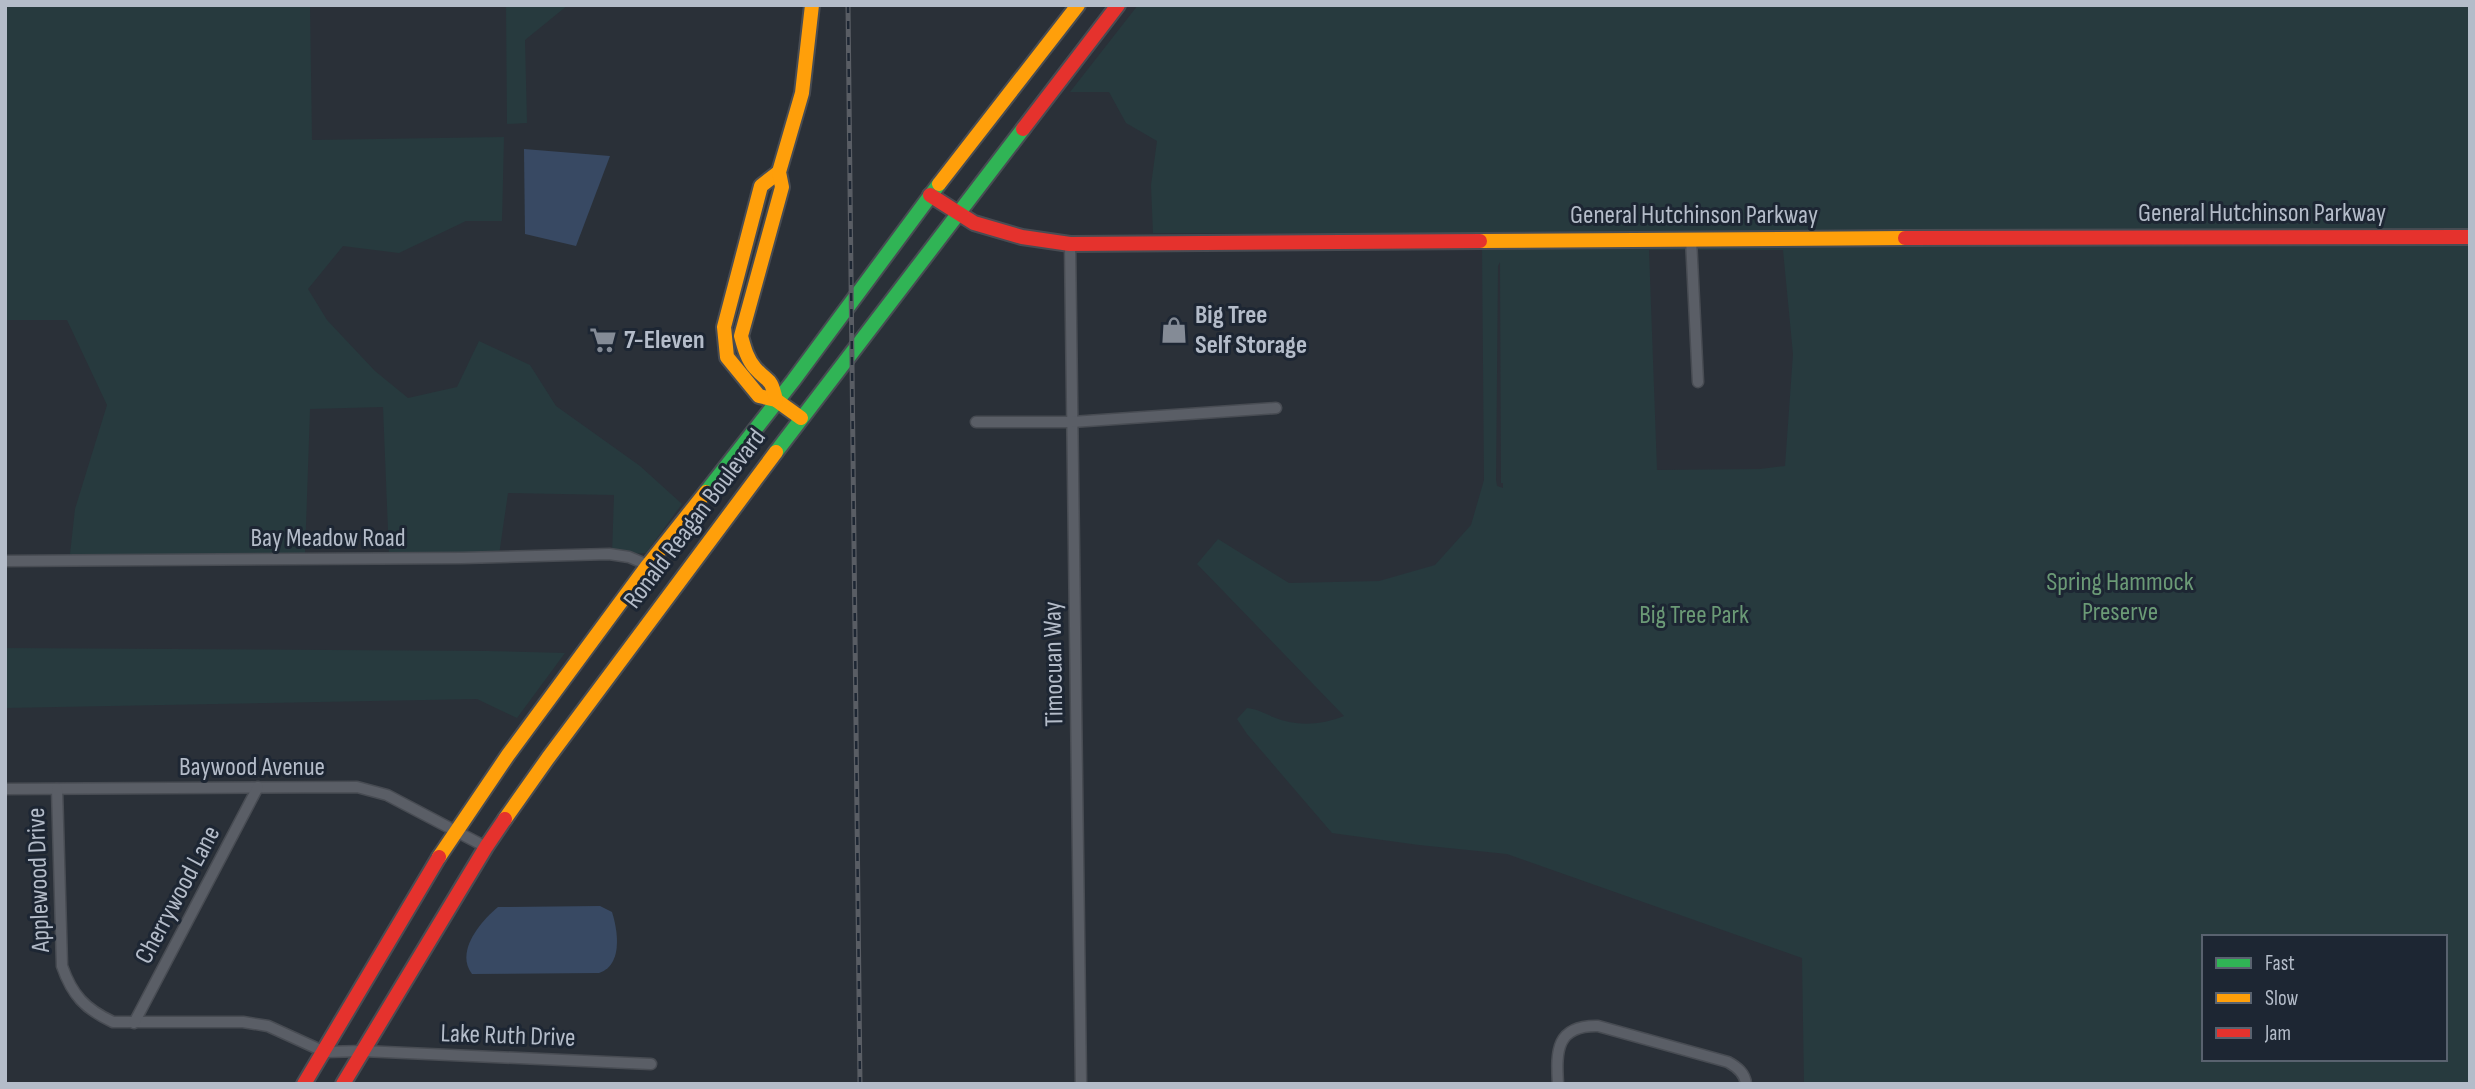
<svg xmlns="http://www.w3.org/2000/svg" width="2475" height="1089" viewBox="0 0 2475 1089" font-family="'Sofia Sans Condensed',sans-serif">
  <style>
    .green { fill: #273a3e; fill-rule: evenodd }
    .water { fill: #384963 }
    .lines { fill: none; stroke-linecap: round; stroke-linejoin: round }
    .street-casing { stroke: #484c53; stroke-width: 13 }
    .fast-casing { stroke: #484c53; stroke-width: 18 }
    .slow-casing { stroke: #484c53; stroke-width: 18 }
    .jam-casing { stroke: #484c53; stroke-width: 18 }
    .street { stroke: #5a5e66; stroke-width: 10 }
    .fast { stroke: #30b455; stroke-width: 14 }
    .slow { stroke: #ff9f0a; stroke-width: 14 }
    .jam { stroke: #e5322d; stroke-width: 14 }
    .rail-casing { stroke: #595d64; stroke-width: 5 }
    .rail { stroke: #1d2633; stroke-width: 2.5; stroke-dasharray: 8; stroke-linecap: butt }
    .labels { text-anchor: middle; dominant-baseline: central; stroke-width: 6; stroke-linejoin: round; paint-order: stroke }
    .street-label { font-size: 26px; fill: #b4bcc9; stroke: #1d2633 }
    .poi-label { font-size: 26px; font-weight: bold; fill: #b4bcc9; stroke: #1d2633; text-anchor: start }
    .park-label { font-size: 26px; fill: #6b9a76; stroke: #1d2633 }
  </style>
  <rect width="100%" height="100%" fill="#2a3038"/>
  <g class="green">
    <polygon points="5,5 310,5 312,140 504,137 502,221 466,221 399,253 343,246 308,289 327,320 375,371 408,398 457,387 479,341 530,365 556,406 640,466 682,504 646,553 612,555 614,495 508,493 499,555 389,555 383,407 310,409 305,554 70,554 75,509 107,405 67,320 5,320"/>
    <polygon points="506,5 568,5 525,40 527,123 507,124"/>
    <path d="M 1138,5 L 2470,5 L 2470,1084 L 1804,1084 L 1802,958 L 1507,854 L 1419,845 L 1332,833 L 1247,734 L 1237,719 L 1247,708 C 1257,709 1264,713 1273,717 C 1296,727 1322,725 1344,716 L 1197,564 L 1218,539 L 1289,583 L 1379,581 L 1435,565 L 1471,525 L 1484,480 L 1482,247 L 1500,247 L 1500,233 L 1153,233 L 1151,185 L 1157,141 L 1126,123 L 1109,92 L 1070,92 ZM 1649,250 L 1783,250 L 1793,354 L 1785,466 L 1760,469 L 1657,470 ZM 1500,262 L 1501,483 L 1503,483 L 1503,488 L 1497,486 L 1496,480 L 1498,266 ZM 2204,937 L 2445,937 L 2445,1059 L 2204,1059 Z"/>
    <polygon points="5,648 487,651 565,653 517,718 477,699 5,708"/>
  </g>
  <g class="water">
    <polygon points="524,149 610,156 576,246 525,234"/>
    <path d="M 600,906 L 612,912 C 618,931 623,965 599,973 L 472,974 C 455,952 480,922 498,907 Z"/>
  </g>
  <g class="lines">
    <defs>
      <g id="street">
        <polyline points="1691,239 1698,382"/>
        <polyline points="1070,244 1081,1084"/>
        <polyline points="976,422 1072,422 1276,408"/>
        <polyline points="5,561 462,558 609,554 629,557 648,565"/>
        <polyline points="5,789 357,787 387,795 486,847"/>
        <path d="M 57,789 L 62,966 C 72,995 85,1009 113,1022 L 243,1022 L 268,1026 L 325,1052 L 363,1051 L 651,1064"/>
        <polyline points="134,1023 258,787"/>
        <path d="M 1558,1084 C 1556,1051 1556,1025 1598,1026 L 1728,1062 C 1737,1067 1745,1073 1746,1084"/>
      </g>
      <g id="fast">
        <polyline points="776,452 1023,129"/>
        <polyline points="706,492 793,381 939,184"/>
      </g>
      <g id="slow">
        <polyline points="779,172 761,186 724,327 727,357 759,396 776,400 801,418"/>
        <polyline points="939,184 1078,5"/>
        <polyline points="1480,241 1905,238"/>
        <path d="M 776,400 C 770,375 769,384 755,368 C 747,359 744,347 741,336 L 782,187 L 779,172 L 802,93 L 812,5"/>
        <polyline points="505,819 548,758 776,452"/>
        <polyline points="439,857 508,755 648,565 706,492"/>
      </g>
      <g id="jam">
        <polyline points="1023,129 1118,5"/>
        <polyline points="930,195 974,223 1022,237 1070,244 1480,241"/>
        <polyline points="1905,238 2470,237"/>
        <polyline points="304,1084 439,857"/>
        <polyline points="343,1084 486,847 505,819"/>
      </g>
    </defs>
    <use href="#street" class="street-casing"/>
    <use href="#fast" class="fast-casing"/>
    <use href="#slow" class="slow-casing"/>
    <use href="#jam" class="jam-casing"/>
    <use href="#street" class="street"/>
    <use href="#fast" class="fast"/>
    <use href="#slow" class="slow"/>
    <use href="#jam" class="jam"/>
    <defs>
      <polyline id="rail" points="848,5 860,1084"/>
    </defs>
    <use href="#rail" class="rail-casing"/>
    <use href="#rail" class="rail"/>
  </g>
  <defs>
    <symbol id="shop-bare" viewBox="-9 -9 18 18"><path d="M-5-2.5h2.3a2.7 3.5 0 0 1 5.4 0H5L5.5 6h-11ZM-1.5-2.5h3a1.5 2.3 0 0 0-3 0Z" fill="#848b96" stroke="#1d2633" stroke-width="2.5" paint-order="stroke"/></symbol>
    <symbol id="supermarket-bare" viewBox="-9 -9 18 18"><path d="M-6-5.5h2.5l.6 2H6L4.5 2H-2.5L-4.4-4H-6ZM-1.5 3.2a1.3 1.3 0 1 0 .1 0ZM3 3.2a1.3 1.3 0 1 0 .1 0Z" fill="#848b96" stroke="#1d2633" stroke-width="2.5" paint-order="stroke"/></symbol>
  </defs>
  <g fill-rule="evenodd">
    <use href="#shop-bare" x="1155" y="311" width="38" height="38"/>
    <use href="#supermarket-bare" x="584" y="321" width="38" height="38"/>
  </g>
  <g class="labels">
    <g class="street-label">
      <text x="2262" y="213">General Hutchinson Parkway</text>
      <text x="1694" y="215">General Hutchinson Parkway</text>
      <text transform="translate(695 519) rotate(-53)">Ronald Reagan Boulevard</text>
      <text x="328" y="538">Bay Meadow Road</text>
      <text transform="translate(1054 664) rotate(-91)">Timocuan Way</text>
      <text x="252" y="767">Baywood Avenue</text>
      <text transform="translate(39 880) rotate(-92)">Applewood Drive</text>
      <text transform="translate(178 895) rotate(-62)">Cherrywood Lane</text>
      <text transform="translate(508 1036) rotate(2)">Lake Ruth Drive</text>
    </g>
    <g class="poi-label">
      <text x="1195" y="315">Big Tree<tspan x="1195" dy="30">Self Storage</tspan></text>
      <text x="624" y="340">7-Eleven</text>
    </g>
    <g class="park-label">
      <text x="2120" y="582">Spring Hammock<tspan x="2120" dy="30">Preserve</tspan></text>
      <text x="1694" y="615">Big Tree Park</text>
    </g>
  </g>
  <rect width="2475" height="1089" fill="none" stroke="#b4bcc9" stroke-width="14"/>
  <rect x="2202" y="935" width="245" height="126" fill="#1d2633" stroke="#59626f" stroke-width="2"/>
  <rect x="2216" y="958" width="35" height="10" fill="#30b455" stroke="#59626f" stroke-width="2"/>
  <text x="2265" y="970" font-size="21" fill="#b4bcc9">Fast</text>
  <rect x="2216" y="993" width="35" height="10" fill="#ff9f0a" stroke="#59626f" stroke-width="2"/>
  <text x="2265" y="1005" font-size="21" fill="#b4bcc9">Slow</text>
  <rect x="2216" y="1028" width="35" height="10" fill="#e5322d" stroke="#59626f" stroke-width="2"/>
  <text x="2265" y="1040" font-size="21" fill="#b4bcc9">Jam</text>
</svg>
